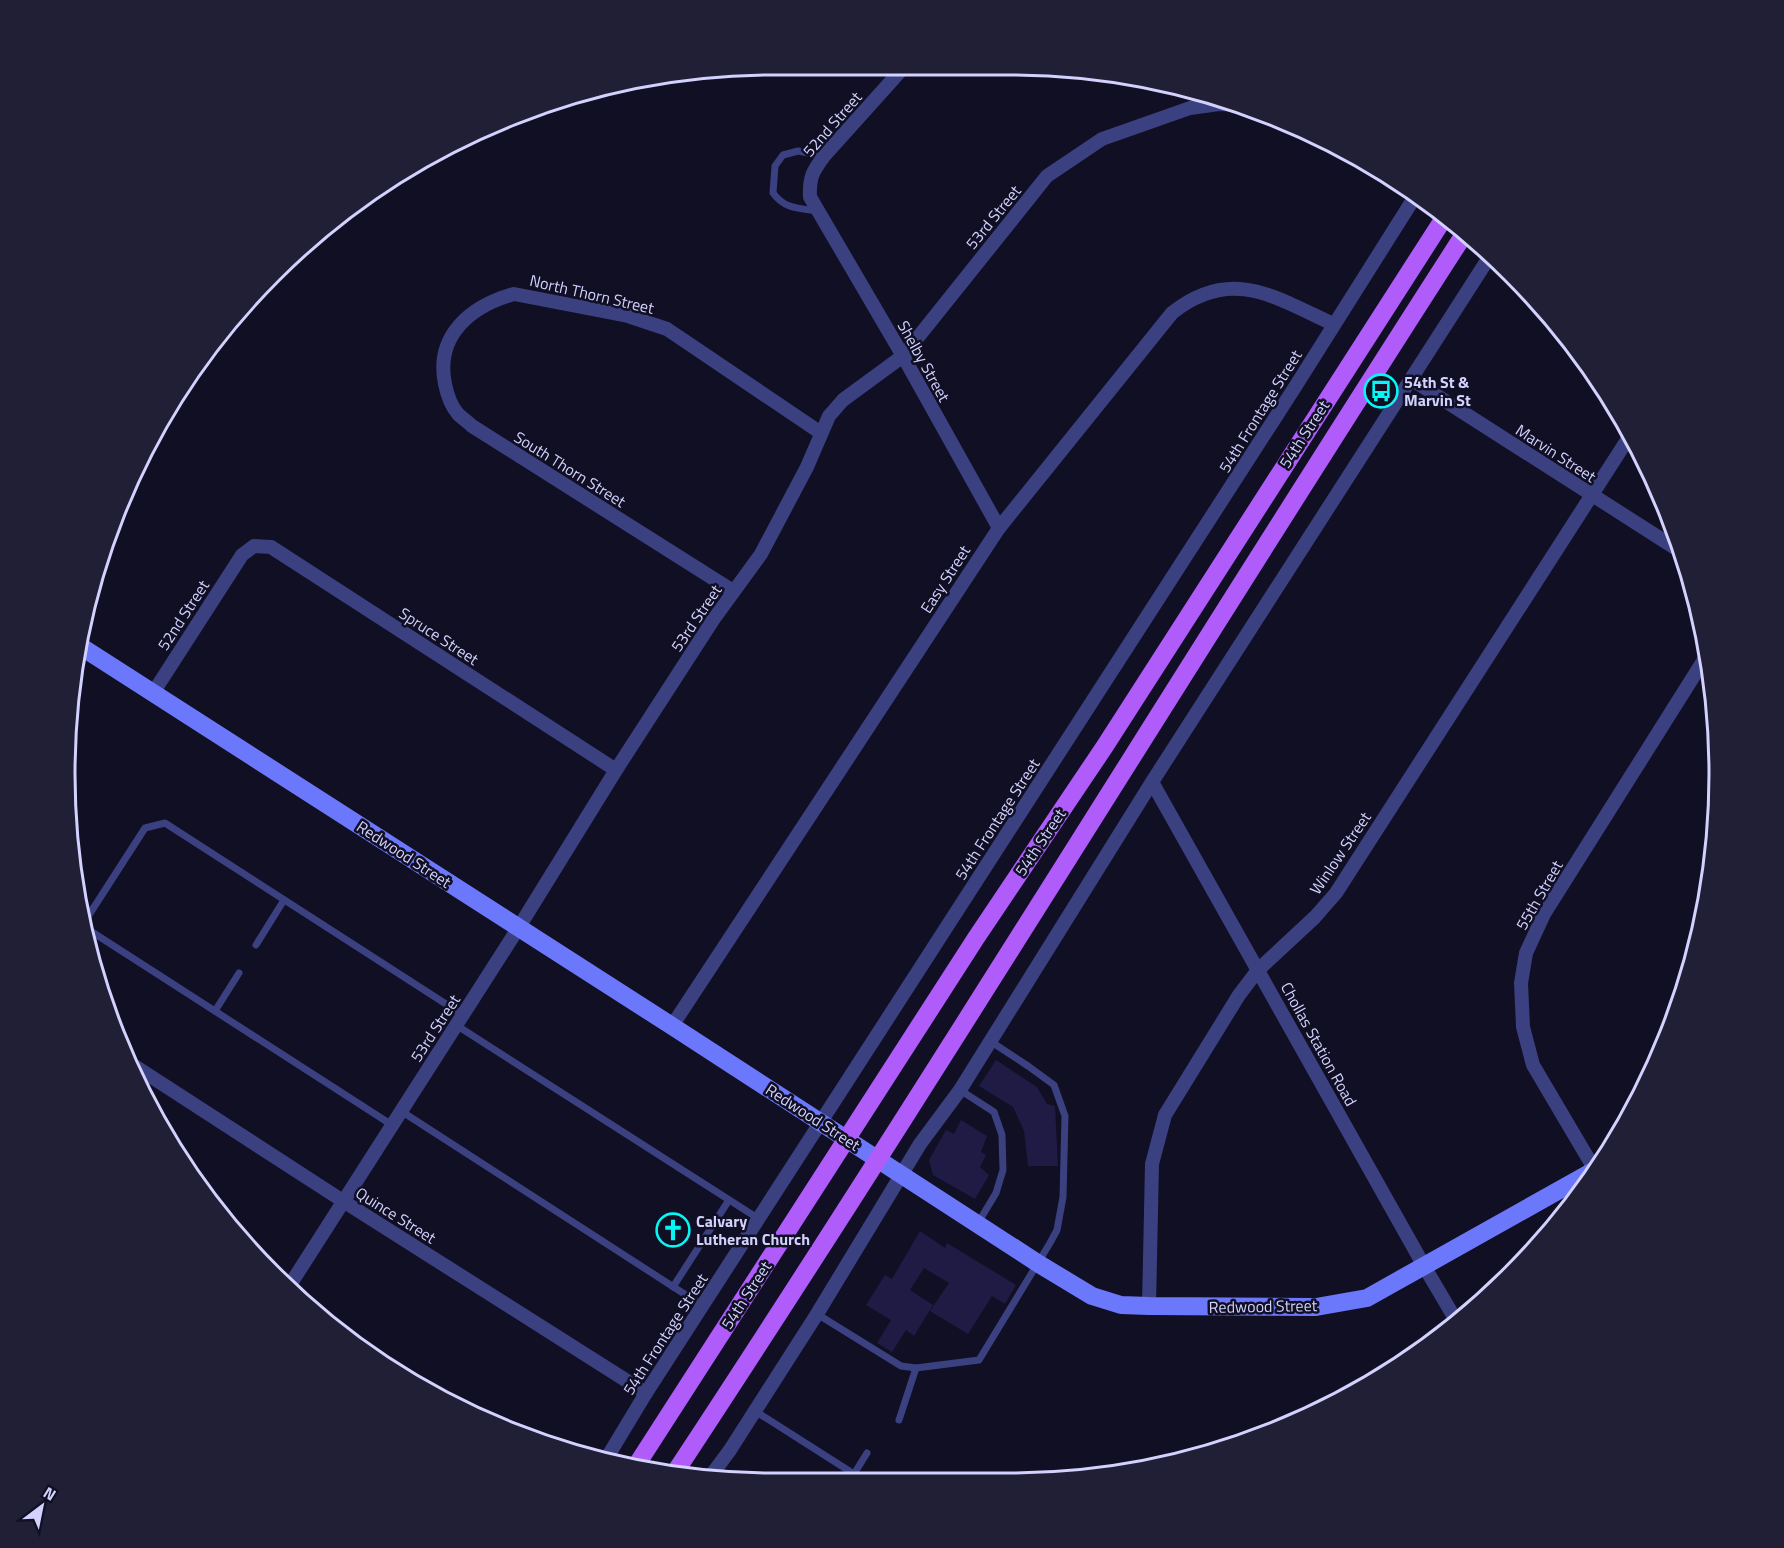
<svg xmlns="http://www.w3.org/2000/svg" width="1784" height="1548" viewBox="0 0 1784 1548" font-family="'Titillium Web',sans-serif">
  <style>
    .building { fill: #1f1b44 }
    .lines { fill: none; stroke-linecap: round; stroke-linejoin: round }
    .lane { stroke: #3b4081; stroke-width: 7 }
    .street { stroke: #3b4081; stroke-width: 14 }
    .secondary { stroke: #6c78fb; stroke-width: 18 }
    .primary { stroke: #af5cfb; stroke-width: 18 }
    .labels { text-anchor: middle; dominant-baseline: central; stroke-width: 5; stroke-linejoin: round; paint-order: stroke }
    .street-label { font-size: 16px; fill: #d3d2fe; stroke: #100f23 }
    .poi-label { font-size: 16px; font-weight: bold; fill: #d3d2fe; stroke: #100f23; text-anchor: start }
    .rim { fill: none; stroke: #d3d2fe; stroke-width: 3 }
  </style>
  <rect width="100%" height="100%" fill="#100f23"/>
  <g class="building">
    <polygon points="996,1060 1037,1087 1047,1104 1055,1106 1058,1166 1028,1166 1024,1131 1013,1107 979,1086"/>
    <polygon points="961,1120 987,1136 981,1152 986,1155 980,1167 989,1175 975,1199 933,1175 929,1160 946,1130 954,1134"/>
    <polygon points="920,1231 945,1248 947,1243 1016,1285 1005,1304 992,1296 968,1334 930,1311 949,1283 924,1268 910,1290 933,1305 914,1336 906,1330 892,1352 877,1343 891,1320 866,1305 885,1275 892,1279"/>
  </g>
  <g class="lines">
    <g class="lane">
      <path d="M 817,211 C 797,208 785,209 773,193 L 775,166 L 783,155 L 798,151 L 824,156"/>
      <polyline points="256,945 284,900"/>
      <polyline points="215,1011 239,973"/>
      <polyline points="456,1025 759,1219"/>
      <polyline points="960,1090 994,1112 1002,1135 1003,1170 996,1193 978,1223"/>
      <polyline points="401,1111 703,1306"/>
      <polyline points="392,1125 89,930 87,918 145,828 165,823 463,1015"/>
      <polyline points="673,1287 729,1200"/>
      <polyline points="817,1314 901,1366 916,1368 979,1360 1050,1243 1057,1230 1063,1197 1065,1116 1054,1085 1028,1066 990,1041"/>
      <polyline points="755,1411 854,1474 867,1453"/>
      <polyline points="899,1420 916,1368"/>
    </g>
    <g class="street">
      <path d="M 904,67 L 824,156 C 813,171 809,177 810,197 L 903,356 L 999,528"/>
      <polyline points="1411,379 1683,553"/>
      <path d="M 733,591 L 472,426 C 468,422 462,418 458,414 C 451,406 447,394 445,384 C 435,335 471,306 514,294 L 628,316 L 667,329 L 821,433"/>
      <polyline points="153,693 242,555 254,546 271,547 616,770"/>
      <polyline points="1152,782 1424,1266 1457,1322"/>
      <path d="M 672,1026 L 999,528 L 1172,313 C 1231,266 1275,297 1333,324"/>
      <polyline points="130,1063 343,1201 646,1393"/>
      <polyline points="1595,1170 1533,1065 1523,1027 1521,983 1526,953 1544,914 1707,655"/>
      <polyline points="288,1288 519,927 616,770 713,620 761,554 807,467 829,416 843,400 903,356 1047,176 1102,139 1190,108 1219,104 1245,105"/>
      <polyline points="1149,1306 1152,1164 1165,1115 1239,995 1258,970 1315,917 1336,893 1631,434"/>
      <polyline points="605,1461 646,1393 1295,387 1416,195"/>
      <polyline points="710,1477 730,1450 817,1314 920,1144 960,1090 1152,782 1490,256"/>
    </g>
    <polyline class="secondary" points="80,646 672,1026 1039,1264 1092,1296 1121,1305 1149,1306 1316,1307 1367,1298 1595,1170"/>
    <g class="primary">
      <polyline points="634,1469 976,938 1105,746 1446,215"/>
      <path d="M 674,1474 C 944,1064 1199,645 1465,233"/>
    </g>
  </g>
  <defs>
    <symbol id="bus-ring" viewBox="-11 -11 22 22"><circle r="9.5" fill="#100f23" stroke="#06f6f4" stroke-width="1.5"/><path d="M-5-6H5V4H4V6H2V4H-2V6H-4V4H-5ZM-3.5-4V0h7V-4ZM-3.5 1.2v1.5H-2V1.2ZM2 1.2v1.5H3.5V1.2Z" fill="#06f6f4"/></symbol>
    <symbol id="church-ring" viewBox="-11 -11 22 22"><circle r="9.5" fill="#100f23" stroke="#06f6f4" stroke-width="1.5"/><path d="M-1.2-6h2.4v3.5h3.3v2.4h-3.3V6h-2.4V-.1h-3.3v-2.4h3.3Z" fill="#06f6f4"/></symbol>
  </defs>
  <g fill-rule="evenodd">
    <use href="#bus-ring" x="1362" y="372" width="38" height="38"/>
    <use href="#church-ring" x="654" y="1211" width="38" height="38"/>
  </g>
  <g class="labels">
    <g class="street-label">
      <text transform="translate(832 124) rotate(-49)">52nd Street</text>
      <text transform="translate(993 217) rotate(-51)">53rd Street</text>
      <text transform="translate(592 294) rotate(13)">North Thorn Street</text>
      <text transform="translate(924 361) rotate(61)">Shelby Street</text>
      <text transform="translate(1260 411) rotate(-58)">54th Frontage Street</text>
      <text transform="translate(1304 434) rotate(-57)">54th Street</text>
      <text transform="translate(1556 453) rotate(33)">Marvin Street</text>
      <text transform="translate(570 469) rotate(32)">South Thorn Street</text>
      <text transform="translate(945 579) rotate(-57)">Easy Street</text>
      <text transform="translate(183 615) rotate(-57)">52nd Street</text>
      <text transform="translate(696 618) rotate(-56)">53rd Street</text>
      <text transform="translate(439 636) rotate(33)">Spruce Street</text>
      <text transform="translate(997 819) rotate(-57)">54th Frontage Street</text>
      <text transform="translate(1040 842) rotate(-56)">54th Street</text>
      <text transform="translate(1340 853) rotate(-56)">Winlow Street</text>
      <text transform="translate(404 854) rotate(33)">Redwood Street</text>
      <text transform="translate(1539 895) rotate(-60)">55th Street</text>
      <text transform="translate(435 1028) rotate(-57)">53rd Street</text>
      <text transform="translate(1319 1044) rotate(61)">Chollas Station Road</text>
      <text transform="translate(813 1117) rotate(33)">Redwood Street</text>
      <text transform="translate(396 1215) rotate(32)">Quince Street</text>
      <text transform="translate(746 1295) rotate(-57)">54th Street</text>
      <text transform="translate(1263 1306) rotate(-1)">Redwood Street</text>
      <text transform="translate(665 1334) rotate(-57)">54th Frontage Street</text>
    </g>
    <g class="poi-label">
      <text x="1404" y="382">54th St &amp;<tspan x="1404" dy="18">Marvin St</tspan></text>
      <text x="696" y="1221">Calvary<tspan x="696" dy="18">Lutheran Church</tspan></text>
    </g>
  </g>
  <path d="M0 0H1784V1548H0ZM774 75H1010A699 699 0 0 1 1709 774V774A699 699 0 0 1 1010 1473H774A699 699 0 0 1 75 774V774A699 699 0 0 1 774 75Z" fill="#201f35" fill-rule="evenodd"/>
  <path class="rim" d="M774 75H1010A699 699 0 0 1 1709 774V774A699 699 0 0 1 1010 1473H774A699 699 0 0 1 75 774V774A699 699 0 0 1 774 75Z"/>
  <g transform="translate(42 1506) rotate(32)" stroke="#100f23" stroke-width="4.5" paint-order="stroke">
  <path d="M0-4.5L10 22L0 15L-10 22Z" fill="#d3d2fe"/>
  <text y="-9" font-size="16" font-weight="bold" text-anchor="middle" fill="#d3d2fe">N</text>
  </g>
</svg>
